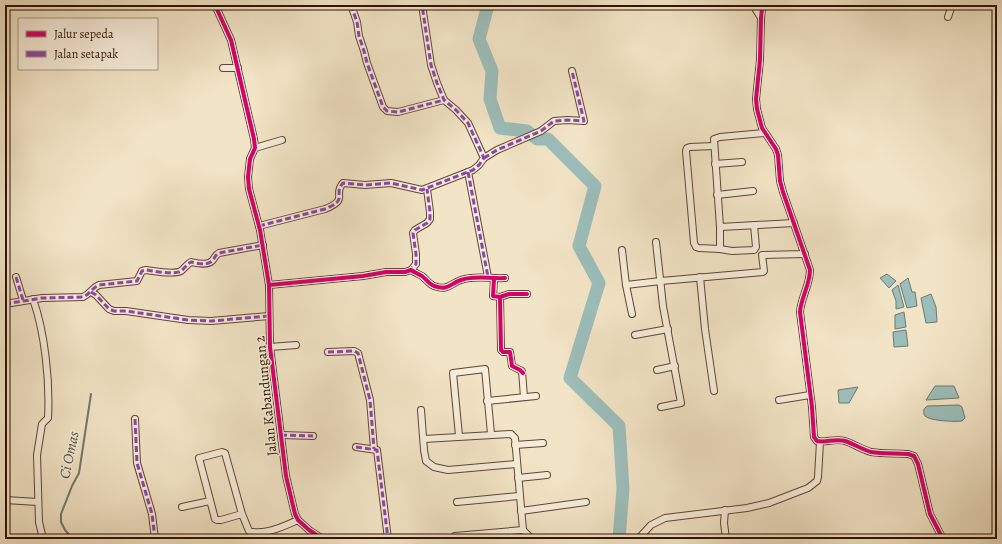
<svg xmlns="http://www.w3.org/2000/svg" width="1002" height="544" viewBox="0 0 1002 544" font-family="Alegreya,serif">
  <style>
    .water { fill: #9cbeba; stroke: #707970 }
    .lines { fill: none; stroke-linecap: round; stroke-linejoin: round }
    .stream { stroke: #707970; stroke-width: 2 }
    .river { stroke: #9cbeba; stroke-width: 13 }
    .street-casing { stroke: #5e4633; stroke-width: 8 }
    .street { stroke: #f7edda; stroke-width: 6 }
    .quiet { stroke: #8e44ad; stroke-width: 3; stroke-dasharray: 6 3; stroke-linecap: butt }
    .cycleway-casing { stroke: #f7edda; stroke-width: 6 }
    .cycleway { stroke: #d6006c; stroke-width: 4 }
    .labels { text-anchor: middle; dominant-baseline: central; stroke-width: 3; stroke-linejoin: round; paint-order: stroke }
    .street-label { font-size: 14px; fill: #2d1202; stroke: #f7edda }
    .water-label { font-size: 15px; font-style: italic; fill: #544e42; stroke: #f7edda }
  </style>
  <rect width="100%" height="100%" fill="#f2e4c6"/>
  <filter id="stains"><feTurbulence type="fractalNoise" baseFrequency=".005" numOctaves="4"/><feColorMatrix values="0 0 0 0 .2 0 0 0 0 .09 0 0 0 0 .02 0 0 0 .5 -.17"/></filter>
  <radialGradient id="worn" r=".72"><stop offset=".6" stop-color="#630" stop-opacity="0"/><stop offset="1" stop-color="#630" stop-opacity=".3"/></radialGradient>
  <g class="water">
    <polygon points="887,274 896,281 889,288 880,278"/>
    <polygon points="908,278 912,292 915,292 917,306 907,308 900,284"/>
    <polygon points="898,285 904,307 896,309 896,301 892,290"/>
    <polygon points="931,294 936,307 937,322 926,323 921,298"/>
    <polygon points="904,312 906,327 895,329 895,315"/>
    <polygon points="906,330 908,346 894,347 893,332"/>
    <polygon points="935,386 954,386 959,398 926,400"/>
    <polygon points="858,387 849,403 839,403 838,390"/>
    <path d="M 959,405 L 962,407 L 965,418 L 962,421 C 955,422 930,421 925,416 C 923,413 924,412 924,409 L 927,406 Z"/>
  </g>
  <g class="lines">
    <polyline class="stream" points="73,539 65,530 61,522 61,514 72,486 79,473 91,394"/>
    <polyline class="river" points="488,5 479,39 492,71 490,99 500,128 527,131 537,139 548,139 595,186 579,246 599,283 570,378 619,426 623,489 619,539"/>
    <defs>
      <g id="street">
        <polyline points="215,5 231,40 254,139 255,148 250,159 248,177 249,189 260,230 269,285 270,347 286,476 295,514 298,520 309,530 323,539"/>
        <polyline points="351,5 357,22 359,36 364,51 367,63 383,107 387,111 398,112 444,100"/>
        <polyline points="753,5 761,18"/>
        <path d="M 765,5 L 762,9 L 761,18 L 760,60 L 756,99 L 757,109 L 762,128 L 776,149 L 778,155 L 780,181 L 783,192 L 810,270 C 810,285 801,297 800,312 L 812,407 L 814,437 L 817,441 C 826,443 835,438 845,441 C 854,444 861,449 871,452 C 883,454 896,453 908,454 L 914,456 L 918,464 L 930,514 L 943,539"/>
        <polyline points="948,17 952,5"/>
        <polyline points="223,68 238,68"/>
        <polyline points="764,133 720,137 714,139 720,227 794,223"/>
        <polyline points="714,146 690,147 687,148 686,151 694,243 696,247 699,248 720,249 732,251 754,250 756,247 754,225"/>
        <polyline points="255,148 282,140"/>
        <polyline points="484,158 497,150 541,131 554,121 568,120 584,121 572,71"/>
        <polyline points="715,164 742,162"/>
        <polyline points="468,172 488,277"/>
        <polyline points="717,195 753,191"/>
        <path d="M 259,226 L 325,209 C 350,199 332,195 343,183 L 365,185 L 391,183 L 422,190 L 473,170 L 479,165 L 484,158 L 468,123 L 456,110 L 444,100 L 437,83 L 431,65 L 422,5"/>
        <polyline points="656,242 663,306 681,403 661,407"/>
        <polyline points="720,249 720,227"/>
        <polyline points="622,250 626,285 632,314"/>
        <path d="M 411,270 C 414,272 418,274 422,276 C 426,279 429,284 434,286 C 449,291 449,284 461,280 C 475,275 490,279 505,278"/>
        <polyline points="16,277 23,300"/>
        <polyline points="700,277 705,329 714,391"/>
        <polyline points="494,279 493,296 500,297 509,294 527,294"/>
        <polyline points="269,285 363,276 386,272 405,272 411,270 416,264 416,254 413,233 415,230 427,223 430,219 430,212 427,189"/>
        <polyline points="626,285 661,281 763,272 764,271 762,255 805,254"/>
        <polyline points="91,292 96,295 109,309 114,311 126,311 188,320 211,321 269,316"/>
        <polyline points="500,297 501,350 503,352 510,352 512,366 522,371 524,397"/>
        <path d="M 33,299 C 45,333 50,382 48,418 L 42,424 L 37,455 L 39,522 L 43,539"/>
        <path d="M 5,304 L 42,298 L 83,297 C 90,294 92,288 99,285 L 137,281 L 142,271 L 146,270 C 154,271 174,275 181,271 C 185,268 187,264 191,262 C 196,263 207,266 212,261 C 215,258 215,255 219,253 L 263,245"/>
        <polyline points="635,335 668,329"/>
        <polyline points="270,347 296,345"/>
        <polyline points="328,352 354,351 358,353 370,400 374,449"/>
        <polyline points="657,370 675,366"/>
        <polyline points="779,400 810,395"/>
        <polyline points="487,401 536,396"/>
        <polyline points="421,410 424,450 426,461 434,467 448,470 517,464"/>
        <polyline points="135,419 137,463 152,514 155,539"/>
        <polyline points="281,435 313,436"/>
        <polyline points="459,436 453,373 485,369 491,434"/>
        <polyline points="424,439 511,434 515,438 523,530 532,539"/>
        <polyline points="515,445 543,443"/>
        <polyline points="356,447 377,450 388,539"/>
        <polyline points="518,478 547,475"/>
        <polyline points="5,500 38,502"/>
        <polyline points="457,502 519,496"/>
        <polyline points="182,507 210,501"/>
        <polyline points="725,510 724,523 726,539"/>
        <polyline points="521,511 586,502"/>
        <path d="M 242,514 L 221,520 L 217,520 L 215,519 L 199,458 L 222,452 L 225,453 L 242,514 L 249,531 C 265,536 284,526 298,520"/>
        <polyline points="455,536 523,530"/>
        <polyline points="638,539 651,525 665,518 747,508 769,503 808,488 817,481 818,477 820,442"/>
      </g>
    </defs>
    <use href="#street" class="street-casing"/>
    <use href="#street" class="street"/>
    <g class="quiet">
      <polyline points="351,5 357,22 359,36 364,51 367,63 383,107 387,111 398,112 444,100"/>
      <polyline points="484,158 497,150 541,131 554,121 568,120 584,121 572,71"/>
      <polyline points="468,172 488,277"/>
      <path d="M 259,226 L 325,209 C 350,199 332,195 343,183 L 365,185 L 391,183 L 422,190 L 473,170 L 479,165 L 484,158 L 468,123 L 456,110 L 444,100 L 437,83 L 431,65 L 422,5"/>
      <polyline points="408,271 416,264 416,254 413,233 415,230 427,223 430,219 430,212 427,189"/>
      <polyline points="16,277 23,300"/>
      <polyline points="91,292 96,295 109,309 114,311 126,311 188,320 211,321 269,316"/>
      <path d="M 5,304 L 42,298 L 83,297 C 90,294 92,288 99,285 L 137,281 L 142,271 L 146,270 C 154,271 174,275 181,271 C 185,268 187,264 191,262 C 196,263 207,266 212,261 C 215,258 215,255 219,253 L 263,245"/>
      <polyline points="328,352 354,351 358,353 370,400 374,449"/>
      <polyline points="135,419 137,463 152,514 155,539"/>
      <polyline points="281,435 313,436"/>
      <polyline points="356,447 377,450 388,539"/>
    </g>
    <defs>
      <g id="cycleway">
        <polyline points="215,5 231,40 254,139 255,148 250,159 248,177 249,189 260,230 269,285 270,347 286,476 295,514 298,520 309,530 323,539"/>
        <path d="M 765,5 L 762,9 L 761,18 L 760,60 L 756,99 L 757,109 L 762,128 L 776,149 L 778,155 L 780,181 L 783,192 L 810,270 C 810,285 801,297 800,312 L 812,407 L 814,437 L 817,441 C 826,443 835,438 845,441 C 854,444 861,449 871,452 C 883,454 896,453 908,454 L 914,456 L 918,464 L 930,514 L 943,539"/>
        <polyline points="494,279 493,296 500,297 509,294 527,294"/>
        <path d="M 269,285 L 363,276 L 386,272 L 405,272 L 411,270 C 414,272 418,274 422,276 C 426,279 429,284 434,286 C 449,291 449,284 461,280 C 475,275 490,279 505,278"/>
        <polyline points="500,297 501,350 503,352 510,352 512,366 520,370 523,373"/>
      </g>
    </defs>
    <use href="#cycleway" class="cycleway-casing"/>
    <use href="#cycleway" class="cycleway"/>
  </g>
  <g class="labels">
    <g class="street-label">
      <text transform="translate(266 396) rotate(-96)">Jalan Kabandungan 2</text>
    </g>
    <g class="water-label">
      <text transform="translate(69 455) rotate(-78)">Ci Omas</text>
    </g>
  </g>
  <rect width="1002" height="544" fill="none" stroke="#f2e4c6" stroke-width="20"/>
  <rect x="6" y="6" width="990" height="532" fill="none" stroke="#2d1202" stroke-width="2"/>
  <rect x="10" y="10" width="982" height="524" fill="none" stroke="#2d1202"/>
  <rect x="18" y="18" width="140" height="52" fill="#f7edda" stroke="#a69584"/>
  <rect x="26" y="31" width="20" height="6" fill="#d6006c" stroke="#a69584"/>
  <text x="54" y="38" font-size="12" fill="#2d1202">Jalur sepeda</text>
  <rect x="26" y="51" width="20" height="6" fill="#8e44ad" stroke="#a69584"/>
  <text x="54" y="58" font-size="12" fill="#2d1202">Jalan setapak</text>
  <rect width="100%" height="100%" filter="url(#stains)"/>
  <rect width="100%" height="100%" fill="url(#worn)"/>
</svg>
